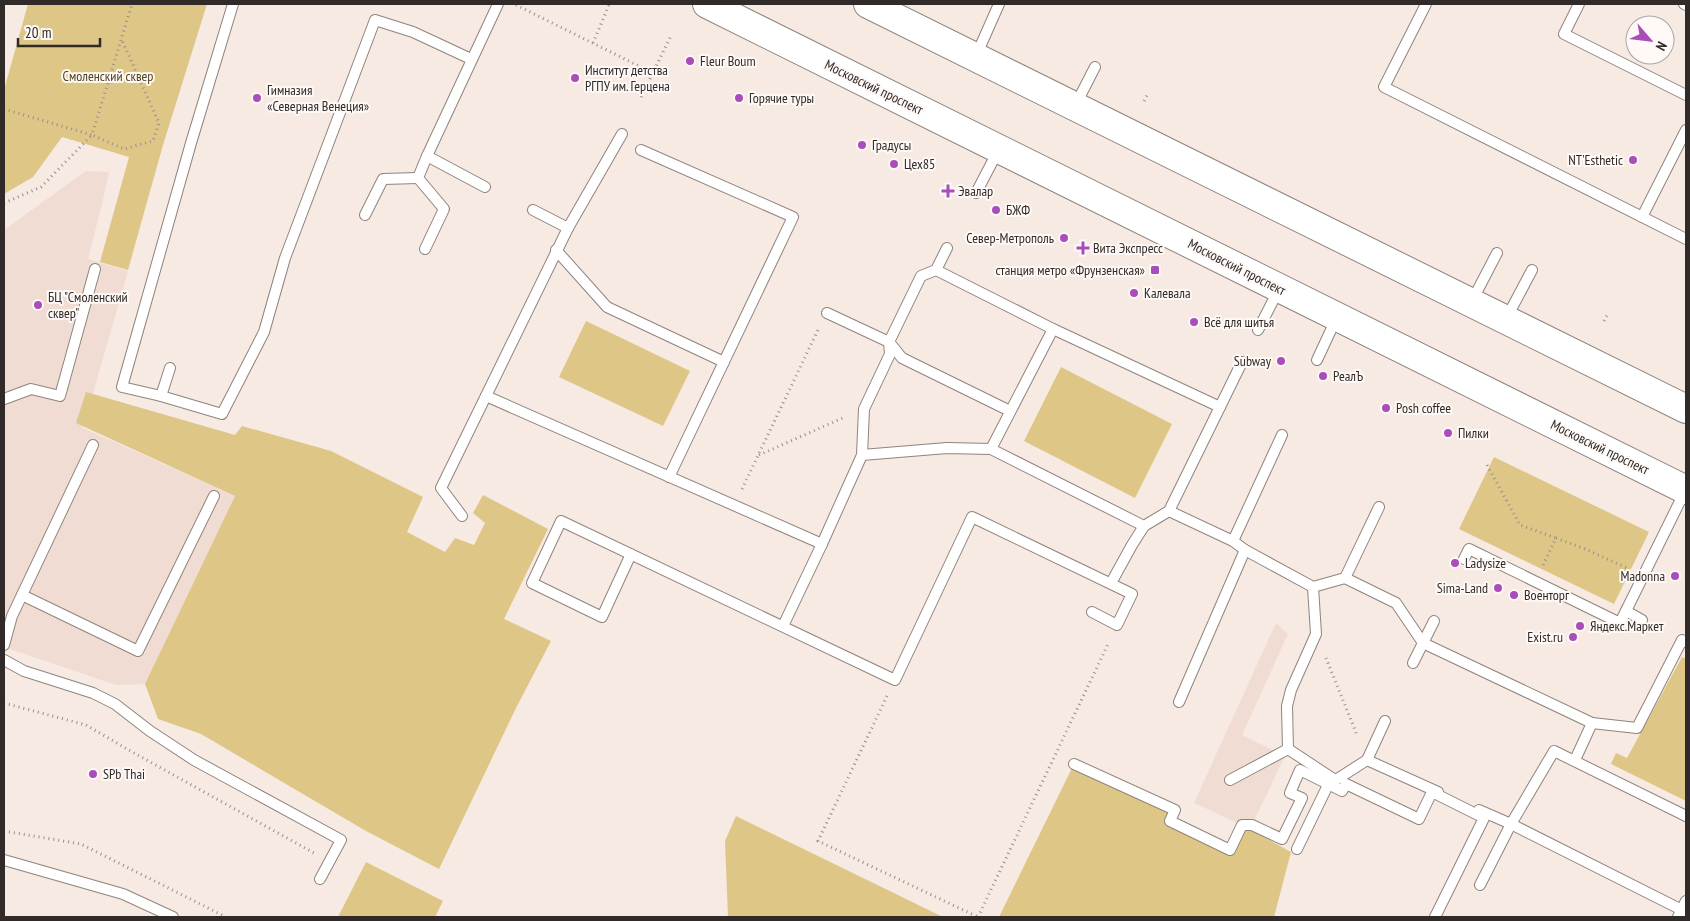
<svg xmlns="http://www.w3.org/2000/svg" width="1690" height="921" viewBox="0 0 1690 921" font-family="'PT Sans Narrow',sans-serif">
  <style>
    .built { fill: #f0dcd2 }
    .green { fill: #dec687 }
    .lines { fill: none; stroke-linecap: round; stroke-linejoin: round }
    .service-casing { stroke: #8f847d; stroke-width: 12 }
    .primary-casing { stroke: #8f847d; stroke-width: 30 }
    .path { stroke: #988f8a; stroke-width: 3; stroke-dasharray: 1 4; stroke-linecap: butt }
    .service { stroke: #fff; stroke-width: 10 }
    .primary { stroke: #fff; stroke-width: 28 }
    .poi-dot { fill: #a94eb8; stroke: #fef9f6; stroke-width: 2 }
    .labels { text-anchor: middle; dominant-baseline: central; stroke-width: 4; stroke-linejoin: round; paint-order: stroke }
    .poi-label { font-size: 14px; fill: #302b28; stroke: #fef9f6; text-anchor: start }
    .park-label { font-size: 14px; fill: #52441d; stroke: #fef9f6 }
    .street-label { font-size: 14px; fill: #302b28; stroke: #fef9f6 }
  </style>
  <rect width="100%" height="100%" fill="#f6eae3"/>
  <g class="built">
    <polygon points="86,171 109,172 102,204 88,259 128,271 83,428 235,496 145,684 116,685 4,647 4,230"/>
    <polygon points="1276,623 1288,634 1242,735 1285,756 1252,825 1242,825 1194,803"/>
  </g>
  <g class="green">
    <polygon points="28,4 207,4 163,145 128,270 100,262 129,157 62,137 33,177 4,194 4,90"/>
    <polygon points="586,321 690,371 663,426 559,377"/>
    <polygon points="1061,367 1172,424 1135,498 1024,441"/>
    <polygon points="86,392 235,435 242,426 331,451 423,497 407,532 445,552 455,538 474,545 485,523 473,513 483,495 548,529 504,619 551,641 516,708 439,869 366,831 201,734 158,719 145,684 235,496 76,423"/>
    <polygon points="1494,457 1649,532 1614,604 1459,529"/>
    <polygon points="1682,657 1686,659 1686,801 1611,764 1616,753 1627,758"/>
    <polygon points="1074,764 1175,810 1170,821 1230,849 1242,825 1291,852 1274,917 999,917"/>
    <polygon points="736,816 943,917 728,917 725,841"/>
    <polygon points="366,862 443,901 435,917 338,917"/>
  </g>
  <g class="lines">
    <defs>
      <g id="service">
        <polyline points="1426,4 1384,87 1686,239"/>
        <polyline points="1579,4 1564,34 1686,95"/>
        <polyline points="1684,4 1686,5"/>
        <polyline points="976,56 999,4"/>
        <polyline points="1075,106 1095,67"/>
        <polyline points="641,150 793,217 669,477"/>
        <polyline points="485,187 427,156 498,4"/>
        <polyline points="976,193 999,149"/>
        <polyline points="533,210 568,228 622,134"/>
        <polyline points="365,215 383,179 418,178"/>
        <polyline points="1642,217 1686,130"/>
        <polyline points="425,249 444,209 418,178 427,156"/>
        <polyline points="556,250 607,307 724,362"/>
        <polyline points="936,270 1053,329 1220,407"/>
        <polyline points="1472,301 1497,253"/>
        <polyline points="827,313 889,342 902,358 1010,411"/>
        <polyline points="1506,319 1532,270"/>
        <polyline points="1258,330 1279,289"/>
        <polyline points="1317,360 1337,317"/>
        <polyline points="170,368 161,396 222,414 264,332 285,258 375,20 413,32 471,59"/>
        <polyline points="161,396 122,387 191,143 233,4"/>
        <polyline points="486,396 822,544 862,455 864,409 890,354 889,342 921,276 936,270 947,248"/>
        <polyline points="4,399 31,389 60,396 95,269"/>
        <polyline points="1282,435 1233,541 1245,550 1313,587 1345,578 1396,603 1423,643 1592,723"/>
        <polyline points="991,449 1053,329"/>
        <polyline points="862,455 947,448 991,449 1144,526"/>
        <polyline points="1169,511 1233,541"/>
        <polyline points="462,516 441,488 568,228"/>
        <polyline points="631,554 602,617 532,583 561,521 895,680 972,517 1132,594 1117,625 1092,612"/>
        <polyline points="1464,559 1469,549 1620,623 1685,491"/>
        <polyline points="1345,578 1379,507"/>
        <polyline points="1111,583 1132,545 1144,526 1169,511 1242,362"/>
        <polyline points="22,595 138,651 214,496"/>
        <polyline points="1626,611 1642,620"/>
        <polyline points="783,626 822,544"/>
        <polyline points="4,645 12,616 93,445"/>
        <polyline points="4,660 24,671 93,693 115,704 150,731 194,760 341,840 320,879"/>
        <polyline points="1413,663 1434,621"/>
        <polyline points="1179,702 1245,550"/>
        <polyline points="1385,721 1367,760 1438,792"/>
        <polyline points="1288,749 1287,706 1291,690 1316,634 1313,587"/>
        <polyline points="1288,749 1335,780"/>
        <polyline points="1575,760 1592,723 1637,728 1682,640 1686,642"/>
        <polyline points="1074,764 1175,810 1170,821 1230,850 1242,825 1252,825 1282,839 1302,798 1290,793 1300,770 1342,791 1346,784 1419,819 1432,792 1484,818 1435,917"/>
        <polyline points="1230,780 1288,749"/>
        <polyline points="1479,810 1511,824 1686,912"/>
        <polyline points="1297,849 1328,785 1367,760"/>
        <polyline points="4,860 123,894 173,917"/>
        <polyline points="1480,885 1511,824 1554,751 1686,816"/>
        <polyline points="1678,917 1686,901"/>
      </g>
      <g id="primary">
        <polyline points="707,4 1686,490"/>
        <polyline points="868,4 1686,409"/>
      </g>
    </defs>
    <use href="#service" class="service-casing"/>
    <use href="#primary" class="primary-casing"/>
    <g class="path">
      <polyline points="516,5 653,73"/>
      <polyline points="593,43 609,5"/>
      <polyline points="641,97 671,36"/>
      <polyline points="1144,101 1148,93"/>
      <polyline points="4,109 92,135 132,4"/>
      <polyline points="4,203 41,187 92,135 124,149 153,141 159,123 121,38"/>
      <polyline points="1604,321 1607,315"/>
      <polyline points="759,455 845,417"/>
      <polyline points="1487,465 1520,525 1556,538"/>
      <polyline points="742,489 818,330"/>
      <polyline points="1543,565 1556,538 1585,549 1627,568"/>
      <polyline points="1326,658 1357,735"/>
      <polyline points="887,696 818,841 978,917"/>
      <polyline points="4,703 86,725 134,753 314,853"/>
      <polyline points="4,831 81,844 226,917"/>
      <polyline points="978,917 1109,642"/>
    </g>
    <use href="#service" class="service"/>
    <use href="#primary" class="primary"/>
  </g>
  <g class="poi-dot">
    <circle cx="690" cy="61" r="5"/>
    <circle cx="575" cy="78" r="5"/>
    <circle cx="257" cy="98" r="5"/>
    <circle cx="739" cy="98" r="5"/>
    <circle cx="862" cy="145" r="5"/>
    <circle cx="1633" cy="160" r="5"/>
    <circle cx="894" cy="164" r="5"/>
    <path d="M945.5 183.5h5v5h5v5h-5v5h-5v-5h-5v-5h5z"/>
    <circle cx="996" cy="210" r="5"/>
    <circle cx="1064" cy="238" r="5"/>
    <path d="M1080.5 240.5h5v5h5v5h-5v5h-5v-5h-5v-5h5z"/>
    <rect x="1150" y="265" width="10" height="10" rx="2.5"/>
    <circle cx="1134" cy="293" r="5"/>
    <circle cx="38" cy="305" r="5"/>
    <circle cx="1194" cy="322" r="5"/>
    <circle cx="1281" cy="361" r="5"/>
    <circle cx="1323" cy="376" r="5"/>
    <circle cx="1386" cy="408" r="5"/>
    <circle cx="1448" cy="433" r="5"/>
    <circle cx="1455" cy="563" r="5"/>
    <circle cx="1675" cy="576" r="5"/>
    <circle cx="1498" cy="588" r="5"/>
    <circle cx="1514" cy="595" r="5"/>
    <circle cx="1580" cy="626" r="5"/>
    <circle cx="1573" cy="637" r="5"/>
    <circle cx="93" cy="774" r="5"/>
  </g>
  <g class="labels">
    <g class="poi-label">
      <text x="700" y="61">Fleur Boum</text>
      <text x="585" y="70">Институт детства<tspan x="585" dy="16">РГПУ им. Герцена</tspan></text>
      <text x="267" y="90">Гимназия<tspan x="267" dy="16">«Северная Венеция»</tspan></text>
      <text x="749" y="98">Горячие туры</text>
      <text x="872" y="145">Градусы</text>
      <text x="1623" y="160" text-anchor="end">NT'Esthetic</text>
      <text x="904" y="164">Цех85</text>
      <text x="958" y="191">Эвалар</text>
      <text x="1006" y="210">БЖФ</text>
      <text x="1054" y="238" text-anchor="end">Север-Метрополь</text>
      <text x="1093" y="248">Вита Экспресс</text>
      <text x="1145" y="270" text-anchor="end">станция метро «Фрунзенская»</text>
      <text x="1144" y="293">Калевала</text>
      <text x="48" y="297">БЦ "Смоленский<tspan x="48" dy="16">сквер"</tspan></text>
      <text x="1204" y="322">Всё для шитья</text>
      <text x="1271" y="361" text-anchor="end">Subway</text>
      <text x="1333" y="376">РеалЪ</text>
      <text x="1396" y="408">Posh coffee</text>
      <text x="1458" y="433">Пилки</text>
      <text x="1465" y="563">Ladysize</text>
      <text x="1665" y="576" text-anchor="end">Madonna</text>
      <text x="1488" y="588" text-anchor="end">Sima-Land</text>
      <text x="1524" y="595">Военторг</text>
      <text x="1590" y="626">Яндекс.Маркет</text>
      <text x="1563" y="637" text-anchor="end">Exist.ru</text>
      <text x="103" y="774">SPb Thai</text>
    </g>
    <g class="park-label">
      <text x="108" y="76">Смоленский сквер</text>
    </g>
    <g class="street-label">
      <text transform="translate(874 87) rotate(26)">Московский проспект</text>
      <text transform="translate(1237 267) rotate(27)">Московский проспект</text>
      <text transform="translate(1600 447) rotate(26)">Московский проспект</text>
    </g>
  </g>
  <rect width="1690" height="921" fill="none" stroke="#302b28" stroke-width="10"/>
  <g transform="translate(1650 40) rotate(118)"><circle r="24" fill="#fef9f6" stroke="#aca7a4"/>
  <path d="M0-4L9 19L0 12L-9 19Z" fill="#a94eb8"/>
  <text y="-8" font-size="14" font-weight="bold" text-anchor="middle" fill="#302b28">N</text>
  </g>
  <path d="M18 38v8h82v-8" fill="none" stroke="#302b28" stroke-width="2.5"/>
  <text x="25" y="38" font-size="15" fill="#302b28" stroke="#fef9f6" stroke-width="4" paint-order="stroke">20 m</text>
</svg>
